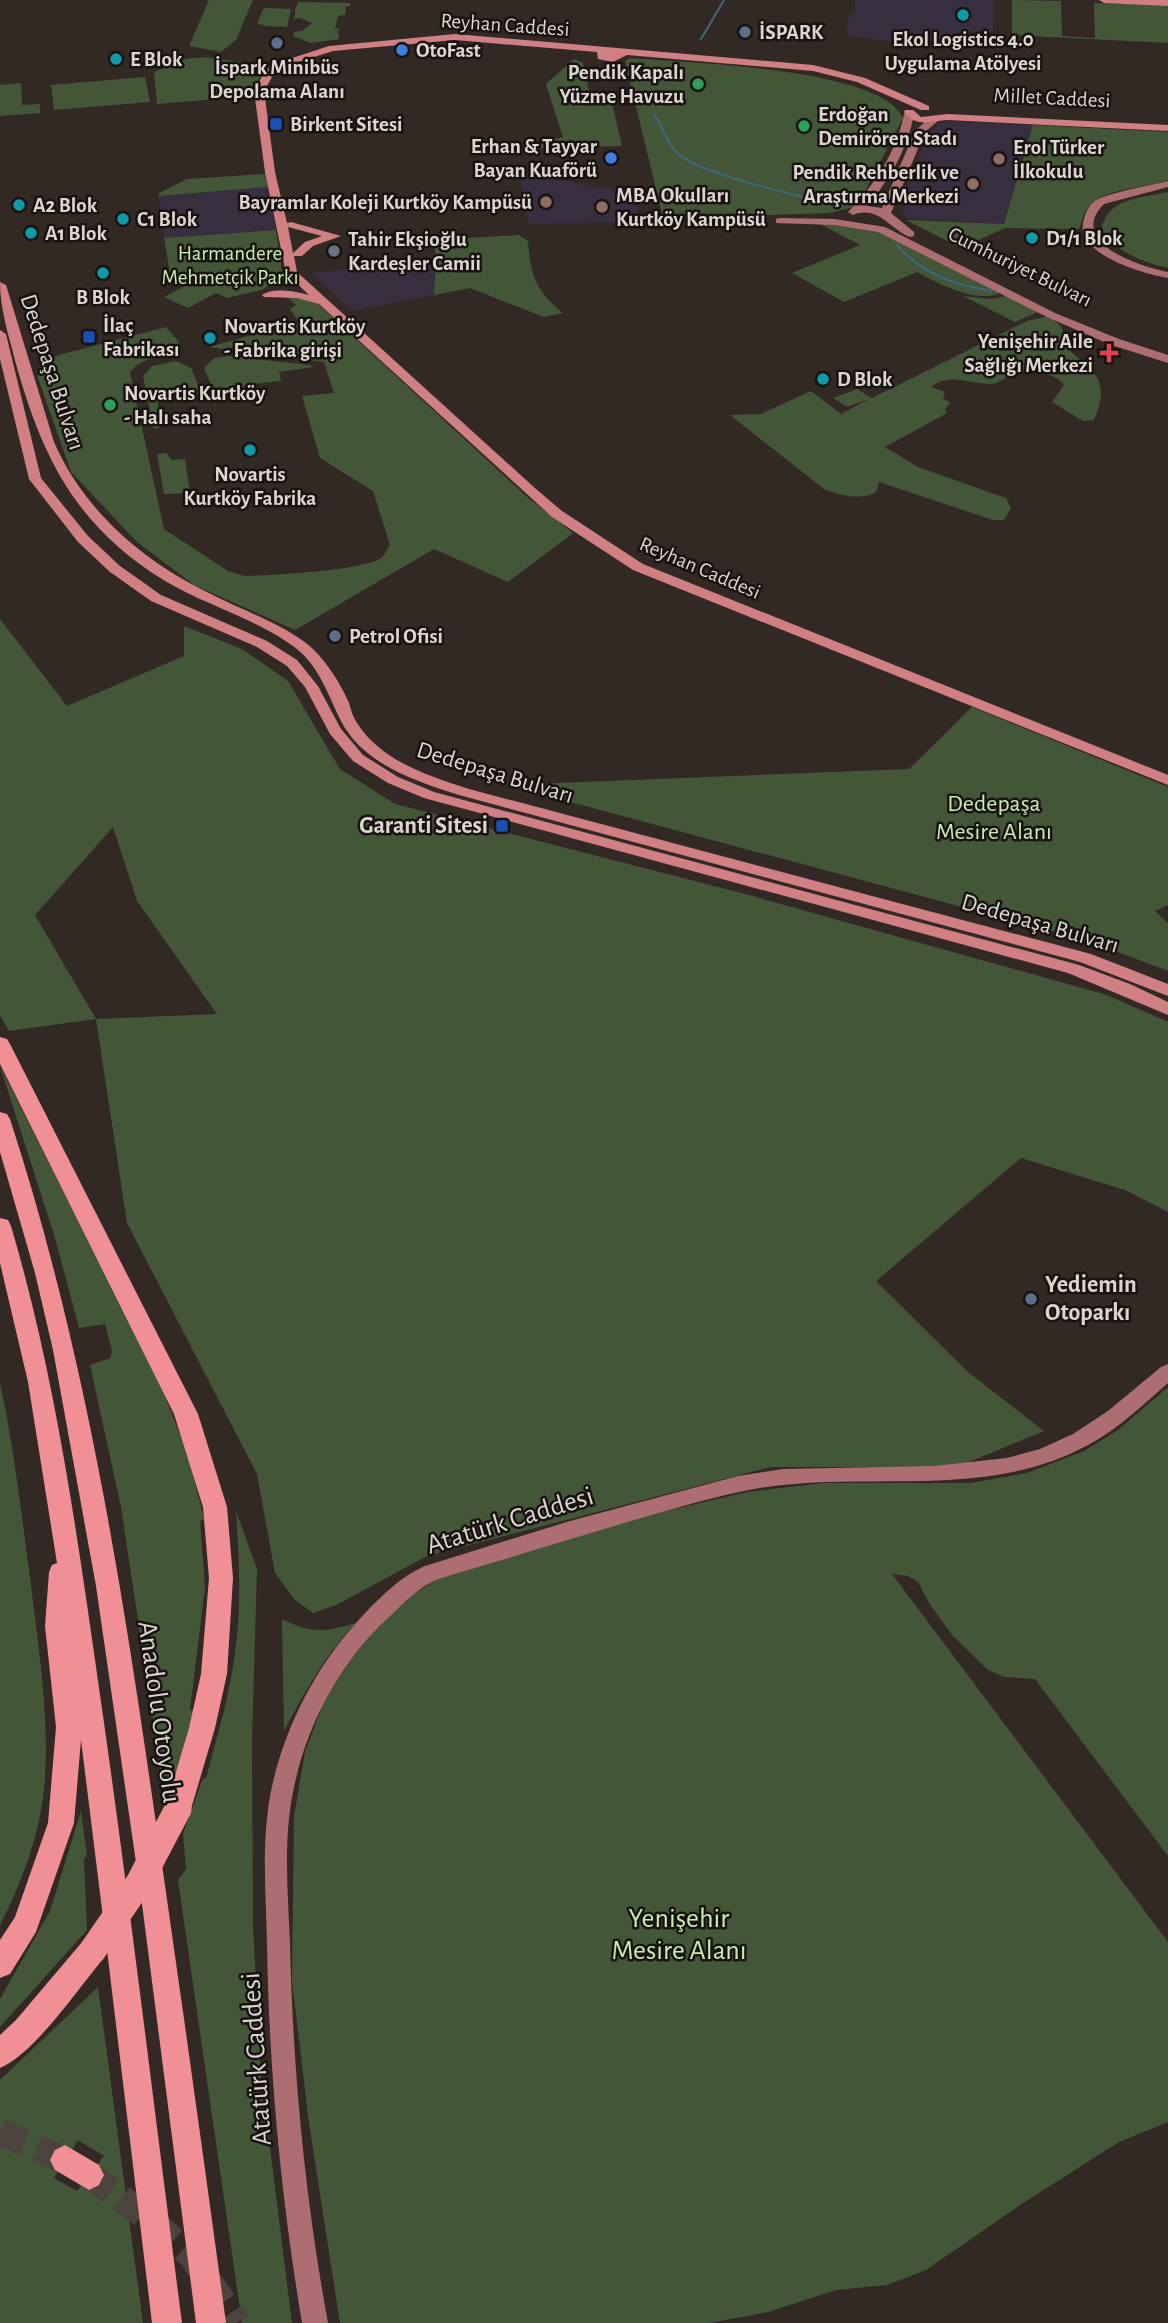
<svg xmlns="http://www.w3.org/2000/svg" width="1168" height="2323" viewBox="0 0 1168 2323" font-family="'Alegreya Sans',sans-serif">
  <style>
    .education { fill: #372f3f }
    .green { fill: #445638; fill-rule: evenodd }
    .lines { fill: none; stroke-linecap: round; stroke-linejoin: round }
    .stream { stroke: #3c697d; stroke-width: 2 }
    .highway-tunnel { stroke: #4c433e; stroke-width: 27; stroke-dasharray: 27 13; stroke-linecap: butt }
    .secondary { fill: #ac6e70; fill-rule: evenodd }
    .primary { fill: #d07f83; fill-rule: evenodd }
    .highway { fill: #f08f94; fill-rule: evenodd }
    .highway-bridge { stroke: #f08f94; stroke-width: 27 }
    .culture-dot { fill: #0f9aa8; stroke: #181311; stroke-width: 2.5 }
    .service-dot { fill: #5c6f8a; stroke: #181311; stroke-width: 2.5 }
    .shop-dot { fill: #3f7fe0; stroke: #181311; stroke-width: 2.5 }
    .leisure-dot { fill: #2e9e5b; stroke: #181311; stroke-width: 2.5 }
    .transit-dot { fill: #1a4fb4; stroke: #181311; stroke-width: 2.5 }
    .education-dot { fill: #8d6e63; stroke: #181311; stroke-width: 2.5 }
    .worship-dot { fill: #6b7280; stroke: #181311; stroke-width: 2.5 }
    .health-dot { fill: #e0444e; stroke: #181311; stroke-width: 2.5 }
    .labels { text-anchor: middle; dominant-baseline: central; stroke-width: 5; stroke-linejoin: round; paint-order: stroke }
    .far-street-label { font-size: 21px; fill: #dcd5d1; stroke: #181311 }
    .far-poi-label { font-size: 21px; font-weight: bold; fill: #dcd5d1; stroke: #181311; text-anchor: start }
    .far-park-label { font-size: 21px; fill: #c9edb1; stroke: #181311 }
    .street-label { font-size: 24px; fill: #dcd5d1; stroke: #181311 }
    .park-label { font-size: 24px; fill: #c9edb1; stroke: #181311 }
    .poi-label { font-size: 24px; font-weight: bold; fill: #dcd5d1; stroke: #181311; text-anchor: end }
    .near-street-label { font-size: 28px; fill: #dcd5d1; stroke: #181311 }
    .near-park-label { font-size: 28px; fill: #c9edb1; stroke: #181311 }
  </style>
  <rect width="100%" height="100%" fill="#332924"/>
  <g class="education">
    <polygon points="855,0 994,0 993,32 956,33 930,42 902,43 846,35 849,14 855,14"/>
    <polygon points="951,121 1033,125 1004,224 906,218 903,213 901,199 931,131 939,124"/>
    <polygon points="519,172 634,194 640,219 629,222 528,224"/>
    <polygon points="268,187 276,230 164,238 159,196"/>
    <polygon points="436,260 434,295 352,311 311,273"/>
  </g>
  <g class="green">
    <polygon points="209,0 253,0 236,40 221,52 189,46"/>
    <polygon points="1012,0 1061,1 1062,36 1095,38 1094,3 1168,5 1168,43 1012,35"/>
    <polygon points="298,2 350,3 350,6 346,7 345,15 338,16 335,28 341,29 338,30 339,39 311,43 293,36 294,32 302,31 312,23 300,18 292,19 295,16 295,9"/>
    <polygon points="264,8 291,9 287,27 265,26 257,23"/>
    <polygon points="204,57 263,65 271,68 257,81 253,96 157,104 154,72 186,59"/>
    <path d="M 630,58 C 683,63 881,67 903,118 L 863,195 L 853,207 L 830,213 L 671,218 L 662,214 L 625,61 Z"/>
    <polygon points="574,59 583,63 589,91 610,95 622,146 515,149 563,137 546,84"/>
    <polygon points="145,77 150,102 54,110 51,85"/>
    <polygon points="21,83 22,105 40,104 40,113 0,116 0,85"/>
    <path d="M 1033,125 L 1168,132 L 1168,180 C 1144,189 1105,187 1088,208 C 1083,214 1082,222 1079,229 L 1005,228 L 961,248 L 906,220 L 1004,224 Z"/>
    <polygon points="265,174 268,187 159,196 159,193 187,179"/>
    <path d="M 1168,192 L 1168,268 C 1148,264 1105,248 1102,226 C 1111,197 1142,198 1168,192 Z"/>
    <path d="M 818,223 L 873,228 L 1000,293 C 976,304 938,283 917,272 L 844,302 L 792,273 L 860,245 Z"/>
    <polygon points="276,230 282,272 278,279 262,290 227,298 216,293 188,308 164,297 191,283 170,273 164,238"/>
    <path d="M 519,235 L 528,241 C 530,275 536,291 563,313 L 544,317 L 470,288 L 434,295 L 436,260 L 434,240 Z"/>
    <polygon points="1013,295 1043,310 1015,322 963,296 990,299"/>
    <path d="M 294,296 L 315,301 L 526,496 L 573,533 L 508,582 L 434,549 L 295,630 L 194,585 L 137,542 L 71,472 L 38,378 L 38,370 L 48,360 L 59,355 L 166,327 L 179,342 L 178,346 C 164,359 140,356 130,373 L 164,529 L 228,571 L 245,576 C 272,575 361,571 381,558 C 385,555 387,550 390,545 L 373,491 L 320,458 L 302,396 L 334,393 L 324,362 L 287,357 L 292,347 L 234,345 L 230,350 L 209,347 L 299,322 L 290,309 L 296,305 L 287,297 Z"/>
    <path d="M 1049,316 C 1069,330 1063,338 1072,353 C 1099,375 1109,384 1094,420 L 1083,421 L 1052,402 L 1064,385 C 1053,370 1026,370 1011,376 C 1004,378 998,384 990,384 C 970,384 950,372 931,387 L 945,392 L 943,399 L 950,402 L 945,409 L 947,413 L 885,447 L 918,467 L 1006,498 L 1011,508 L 1004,520 L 993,520 L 879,482 L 876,492 C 862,501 839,495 824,489 L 730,415 L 761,414 L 811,391 L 841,414 L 869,399 L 847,407 L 833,398 L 857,389 L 872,398 L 1027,321 Z"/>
    <polygon points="227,356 310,365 313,367 279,372 281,381 244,385 246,395 217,398 204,368 214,358"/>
    <polygon points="176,361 191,368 204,400 200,401 196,391 157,397 161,427 154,429 143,376 152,366"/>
    <polygon points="166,453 172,460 185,459 190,493 164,494 157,454"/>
    <path d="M 0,619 L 67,706 L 184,656 L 184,626 L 242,649 L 288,681 L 340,769 L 395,804 L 749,895 L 1107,995 L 1168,1022 L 1168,1212 L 1125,1190 L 1021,1158 L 876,1281 L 968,1372 L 1044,1431 L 957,1467 L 771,1467 L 427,1556 L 336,1605 L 313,1613 L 294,1599 L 275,1573 L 257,1474 L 127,1223 L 96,1019 L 9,1031 L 0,1015 ZM 113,827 L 137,901 L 217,1014 L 96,1019 L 35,915 Z"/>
    <polygon points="972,707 1168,787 1168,905 1155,911 1168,923 1168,971 1089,941 507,785 909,769"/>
    <polygon points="0,1066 161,1386 189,1457 204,1519 200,1521 205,1587 190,1710 196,1712 172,1789 172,1774 162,1780 121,1507 90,1365 110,1358 112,1351 105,1324 79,1328 55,1238"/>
    <path d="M 0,1383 C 14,1447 21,1512 30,1577 C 38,1644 49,1711 45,1778 C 42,1828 23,1881 0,1925 Z"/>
    <polygon points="1168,1387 1168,1856 1035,1679 1004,1677 988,1670 952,1635 929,1603 918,1582 908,1576 892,1574 1168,1942 1168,2122 1119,2142 1023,2203 926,2270 887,2285 836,2290 768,2312 710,2323 340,2323 309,2123 292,1981 294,1817 305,1752 326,1696 345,1666 371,1634 409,1597 440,1577 593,1528 747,1492 823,1483 971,1483 1027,1473 1084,1451 1118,1430"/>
    <path d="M 236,1511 L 257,1569 L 252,1740 L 253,1927 L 261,2075 L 292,2323 L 242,2323 L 178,1880 L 186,1869 L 183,1834 L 203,1778 L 206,1779 C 217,1736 230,1695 235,1652 C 242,1605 239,1558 236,1511 Z"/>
    <path d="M 282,1619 C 312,1634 325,1632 356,1623 C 325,1655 305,1692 284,1731 Z"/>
    <polygon points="81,1811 87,1855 84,1859 87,1930 0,2027 0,1999 50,1911"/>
    <path d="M 98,1987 L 143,2323 L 0,2323 L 0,2080 ZM 78,2140 L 104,2156 L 77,2191 L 54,2178 Z"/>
  </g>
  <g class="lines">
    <g class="stream">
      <polyline points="701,39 724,0"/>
      <path d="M 654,114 C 662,125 666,142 676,152 C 699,175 802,196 837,205"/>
      <path d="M 897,245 C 922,274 954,285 992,291"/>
    </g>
    <g class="highway-tunnel">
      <polyline points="0,2132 65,2160"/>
      <polyline points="89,2175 139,2211 192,2256 237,2323"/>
    </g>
    <g class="secondary">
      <path d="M 905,112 L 914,114 C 908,148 889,181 867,206 L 882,208 L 915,131 L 930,117 L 938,117 L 938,121 L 925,132 L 891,213 L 914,232 L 914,236 L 910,237 C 889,229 879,205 853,215 L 848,212 C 869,190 886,168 897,138 C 901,130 902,120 905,112 Z"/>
      <path d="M 1168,181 L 1168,187 L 1104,204 C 1066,242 1140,267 1168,272 L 1168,278 C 1144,274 1072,254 1084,219 C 1086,212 1089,205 1095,201 C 1107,193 1152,185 1168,181 Z"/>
      <polygon points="780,218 835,219 885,227 1055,313 1119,339 1168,355 1168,363 1111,345 1047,317 878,232 835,225 776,223 776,219"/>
      <path d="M 1168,1364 L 1168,1383 C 1143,1405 1118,1429 1088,1445 C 985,1501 870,1470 760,1488 C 719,1495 680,1507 641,1518 C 573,1538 506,1559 438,1579 C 418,1587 403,1604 388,1618 C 339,1663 306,1726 293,1792 C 283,1842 288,1893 290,1944 C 293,2072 305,2198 328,2323 L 302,2323 C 281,2197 269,2071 267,1944 C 266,1893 261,1842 271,1791 C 284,1729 314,1670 356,1623 C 375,1602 399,1577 425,1566 L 570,1521 L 738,1476 L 783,1469 L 934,1466 L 1007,1458 L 1040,1449 L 1073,1434 L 1108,1411 L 1161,1367 Z"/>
    </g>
    <g class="primary">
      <polygon points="1099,0 1168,0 1168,6 1104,3"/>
      <path d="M 455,34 L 813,65 L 865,78 L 929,106 L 929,110 L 921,110 L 857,82 L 813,71 L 627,55 L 613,62 L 598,59 L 597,52 L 455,40 L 333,51 L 283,67 L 272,77 L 264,91 L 275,172 L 287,223 L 291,222 L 341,236 L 313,246 L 302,256 L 294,256 L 297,272 L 536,489 L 562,511 L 643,564 L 1168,775 L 1168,785 L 633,570 L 552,517 L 319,304 L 297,298 L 264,297 L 262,295 C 273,287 296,291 309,295 L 286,273 L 265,172 L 254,91 L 264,73 L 277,63 L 329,46 ZM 288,227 L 322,236 L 305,242 L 293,253 Z"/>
      <path d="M 905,110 L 913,110 L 921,117 L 948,114 L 1168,125 L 1168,131 L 948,120 C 931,121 916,128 904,112 Z"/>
      <path d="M 0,282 L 6,285 L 54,442 C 84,511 144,562 211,594 C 242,610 278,622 306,643 C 324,657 340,682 349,703 C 351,710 353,717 357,723 C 381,761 429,776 469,789 L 1091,954 L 1168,984 L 1168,996 L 1080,962 L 459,795 C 415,781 363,764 341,721 C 328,695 320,668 297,649 C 258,619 207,606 165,581 C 77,527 43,460 16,364 C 9,336 0,310 0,282 Z"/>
      <polygon points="0,330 6,334 41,478 88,536 120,566 161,595 267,641 297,660 318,686 341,729 363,755 398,777 434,792 1079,965 1130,984 1168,1002 1168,1015 1068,973 424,798 388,783 353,761 330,734 305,687 287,666 257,647 151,601 110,572 78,542 29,479 0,359"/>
    </g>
    <g class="highway">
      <polygon points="0,1037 7,1039 10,1044 198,1414 227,1507 233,1578 227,1674 215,1728 191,1809 187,1818 178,1821 169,1818 165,1809 189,1728 201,1674 209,1578 203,1507 174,1414 0,1064"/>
      <path d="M 0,1112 L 7,1114 L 10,1119 C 79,1331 116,1548 148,1768 C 175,1953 201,2138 226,2323 L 196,2323 L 142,1904 L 96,1586 L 53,1350 L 35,1273 L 0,1152 Z"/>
      <path d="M 0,1218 L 8,1220 L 11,1226 C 55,1375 76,1527 98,1681 C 129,1894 154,2109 182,2323 L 152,2323 L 107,1950 L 103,1959 C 78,1989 34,2054 0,2068 L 0,2035 L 16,2020 L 83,1941 L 93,1937 L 103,1941 L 107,1950 L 81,1740 L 74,1823 L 36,1932 L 10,1974 L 0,1978 L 0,1940 L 15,1917 L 48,1823 L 56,1727 L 45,1626 L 49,1572 L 52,1565 L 57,1563 L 28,1382 L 0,1263 Z"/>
      <polygon points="65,2145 99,2165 104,2175 99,2185 89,2190 55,2170 50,2160 55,2150"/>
    </g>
    <polyline class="highway-bridge" points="93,1950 139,1883 178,1809"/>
  </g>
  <g class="culture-dot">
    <circle cx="963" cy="15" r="7"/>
    <circle cx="116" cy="59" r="7"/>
    <circle cx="19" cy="205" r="7"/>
    <circle cx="123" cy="219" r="7"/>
    <circle cx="31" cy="233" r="7"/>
    <circle cx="1032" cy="238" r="7"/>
    <circle cx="103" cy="273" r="7"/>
    <circle cx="210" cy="338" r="7"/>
    <circle cx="823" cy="379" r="7"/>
    <circle cx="250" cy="450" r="7"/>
  </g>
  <g class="service-dot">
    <circle cx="745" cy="32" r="7"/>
    <circle cx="277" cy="43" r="7"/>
    <circle cx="335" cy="636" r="7"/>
    <circle cx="1031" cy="1299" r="7"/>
  </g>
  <g class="shop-dot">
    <circle cx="402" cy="50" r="7"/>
    <circle cx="611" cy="158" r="7"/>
  </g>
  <g class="leisure-dot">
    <circle cx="698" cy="84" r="7"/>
    <circle cx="804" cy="126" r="7"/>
    <circle cx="110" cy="405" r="7"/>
  </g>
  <g class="transit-dot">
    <rect x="269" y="117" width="14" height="14" rx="3.5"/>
    <rect x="82" y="330" width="14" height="14" rx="3.5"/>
    <rect x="495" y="819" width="14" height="14" rx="3.5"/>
  </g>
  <g class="education-dot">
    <circle cx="999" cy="159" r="7"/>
    <circle cx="973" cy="184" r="7"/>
    <circle cx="546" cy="202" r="7"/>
    <circle cx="602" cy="207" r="7"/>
  </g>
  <circle class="worship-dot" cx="334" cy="251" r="7"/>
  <path class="health-dot" d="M1105.5 342.5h7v7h7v7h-7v7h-7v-7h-7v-7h7z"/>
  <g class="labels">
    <g class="far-street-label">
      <text transform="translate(505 25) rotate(4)">Reyhan Caddesi</text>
      <text transform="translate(1052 98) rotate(3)">Millet Caddesi</text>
      <text transform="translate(1020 267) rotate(26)">Cumhuriyet Bulvarı</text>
      <text transform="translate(700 568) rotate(23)">Reyhan Caddesi</text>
    </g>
    <g class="far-poi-label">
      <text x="759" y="32">İSPARK</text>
      <text x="963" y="39" text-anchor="middle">Ekol Logistics 4.0<tspan x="963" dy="24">Uygulama Atölyesi</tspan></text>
      <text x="416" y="50">OtoFast</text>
      <text x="130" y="59">E Blok</text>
      <text x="277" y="67" text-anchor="middle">İspark Minibüs<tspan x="277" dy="24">Depolama Alanı</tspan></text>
      <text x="684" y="72" text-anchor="end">Pendik Kapalı<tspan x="684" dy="24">Yüzme Havuzu</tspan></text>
      <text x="818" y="114">Erdoğan<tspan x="818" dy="24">Demirören Stadı</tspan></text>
      <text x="290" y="124">Birkent Sitesi</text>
      <text x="597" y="146" text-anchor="end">Erhan &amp; Tayyar<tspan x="597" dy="24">Bayan Kuaförü</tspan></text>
      <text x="1013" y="147">Erol Türker<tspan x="1013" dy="24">İlkokulu</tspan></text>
      <text x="959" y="172" text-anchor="end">Pendik Rehberlik ve<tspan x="959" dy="24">Araştırma Merkezi</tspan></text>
      <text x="616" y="195">MBA Okulları<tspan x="616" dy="24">Kurtköy Kampüsü</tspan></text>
      <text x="532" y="202" text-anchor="end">Bayramlar Koleji Kurtköy Kampüsü</text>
      <text x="33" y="205">A2 Blok</text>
      <text x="137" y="219">C1 Blok</text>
      <text x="45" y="233">A1 Blok</text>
      <text x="1046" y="238">D1/1 Blok</text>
      <text x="348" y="239">Tahir Ekşioğlu<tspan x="348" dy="24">Kardeşler Camii</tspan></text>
      <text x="103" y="297" text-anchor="middle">B Blok</text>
      <text x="103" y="325">İlaç<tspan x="103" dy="24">Fabrikası</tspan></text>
      <text x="224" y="326">Novartis Kurtköy<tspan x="224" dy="24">- Fabrika girişi</tspan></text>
      <text x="1093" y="341" text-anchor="end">Yenişehir Aile<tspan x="1093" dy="24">Sağlığı Merkezi</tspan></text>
      <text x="837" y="379">D Blok</text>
      <text x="124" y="393">Novartis Kurtköy<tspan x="124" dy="24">- Halı saha</tspan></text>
      <text x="250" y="474" text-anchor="middle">Novartis<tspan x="250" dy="24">Kurtköy Fabrika</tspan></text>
      <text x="349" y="636">Petrol Ofisi</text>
    </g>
    <g class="far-park-label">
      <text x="230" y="253">Harmandere<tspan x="230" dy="24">Mehmetçik Parkı</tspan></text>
    </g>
    <g class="street-label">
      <text transform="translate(52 372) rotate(72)">Dedepaşa Bulvarı</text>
      <text transform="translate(495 773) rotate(17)">Dedepaşa Bulvarı</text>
      <text transform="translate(1040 924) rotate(16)">Dedepaşa Bulvarı</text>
    </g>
    <g class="park-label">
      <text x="994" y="804">Dedepaşa<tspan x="994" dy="28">Mesire Alanı</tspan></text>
    </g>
    <g class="poi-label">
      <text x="488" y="826">Garanti Sitesi</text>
      <text x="1045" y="1285" text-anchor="start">Yediemin<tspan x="1045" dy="28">Otoparkı</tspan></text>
    </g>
    <g class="near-street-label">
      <text transform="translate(510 1521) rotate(-17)">Atatürk Caddesi</text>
      <text transform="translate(159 1712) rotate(82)">Anadolu Otoyolu</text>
      <text transform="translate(257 2059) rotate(-94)">Atatürk Caddesi</text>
    </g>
    <g class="near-park-label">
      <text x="679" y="1919">Yenişehir<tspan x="679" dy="32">Mesire Alanı</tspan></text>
    </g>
  </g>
</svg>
